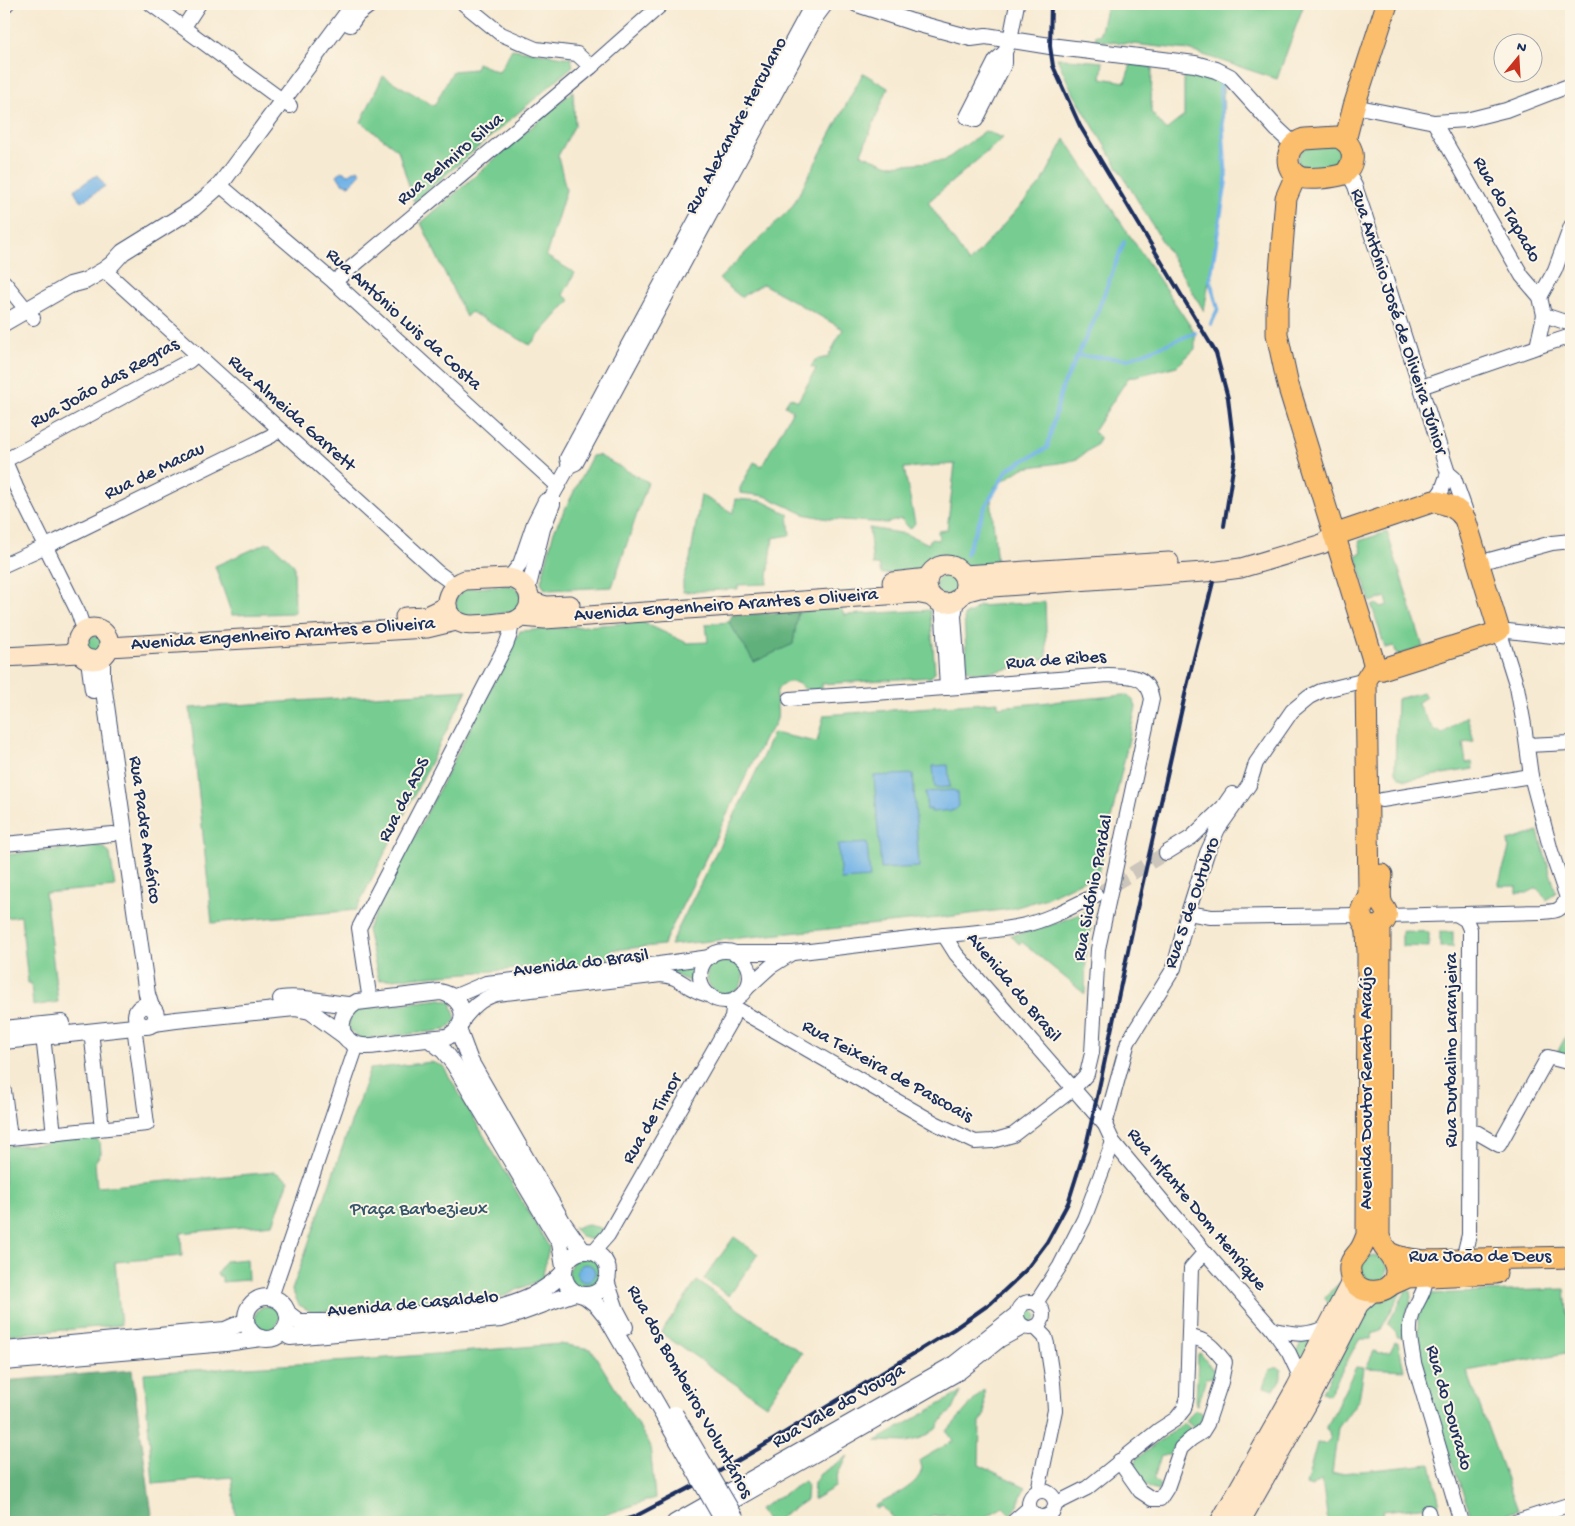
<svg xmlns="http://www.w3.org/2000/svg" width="1575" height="1526" viewBox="0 0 1575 1526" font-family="'Gochi Hand',sans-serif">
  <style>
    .green { fill: #77cd91; stroke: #497e78 }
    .forest { fill: #61b07b; stroke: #3e706c }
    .water { fill: #73b4e7; stroke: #4772a2 }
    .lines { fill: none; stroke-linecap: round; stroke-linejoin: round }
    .stream { stroke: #73b4e7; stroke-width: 4 }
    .minor-tunnel { stroke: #cbc5bb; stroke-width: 14; stroke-dasharray: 14 7; stroke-linecap: butt }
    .minor-casing { stroke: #3c4b6f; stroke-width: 16 }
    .tertiary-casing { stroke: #3c4b6f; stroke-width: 18 }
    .secondary-casing { stroke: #3c4b6f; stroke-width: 21 }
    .primary-casing { stroke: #3c4b6f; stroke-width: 23 }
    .minor { stroke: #fff; stroke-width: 14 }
    .tertiary { stroke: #fff; stroke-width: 16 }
    .secondary { stroke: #fde5c5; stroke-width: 19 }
    .primary { stroke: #fabe6d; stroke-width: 21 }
    .rail { stroke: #1b2f5e; stroke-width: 4 }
    .tertiary-bridge-casing { stroke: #3c4b6f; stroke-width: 18; stroke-linecap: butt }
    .tertiary-bridge { stroke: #fff; stroke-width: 16 }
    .labels { text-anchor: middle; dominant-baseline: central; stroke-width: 4; stroke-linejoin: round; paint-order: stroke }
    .street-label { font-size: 19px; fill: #1b2f5e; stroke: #fcf5e5 }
    .park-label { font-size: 19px; fill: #32566b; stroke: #fcf5e5 }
  </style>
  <rect width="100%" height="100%" fill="#fcf5e5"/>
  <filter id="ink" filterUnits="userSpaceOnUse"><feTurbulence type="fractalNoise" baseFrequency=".02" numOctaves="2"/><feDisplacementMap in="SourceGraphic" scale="10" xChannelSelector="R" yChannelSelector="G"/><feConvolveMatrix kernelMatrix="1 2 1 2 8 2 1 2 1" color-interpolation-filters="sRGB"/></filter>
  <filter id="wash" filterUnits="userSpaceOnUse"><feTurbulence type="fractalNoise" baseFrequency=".0096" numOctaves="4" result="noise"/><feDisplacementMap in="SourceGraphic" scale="20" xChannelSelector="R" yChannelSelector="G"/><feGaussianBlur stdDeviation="1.12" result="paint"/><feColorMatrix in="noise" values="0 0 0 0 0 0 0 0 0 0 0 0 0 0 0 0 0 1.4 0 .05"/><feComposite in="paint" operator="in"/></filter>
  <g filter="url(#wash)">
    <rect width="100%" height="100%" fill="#f7ead2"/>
    <g class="green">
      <polygon points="1107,4 1304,4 1277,79 1188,50 1095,40 1096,35 1100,35"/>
      <polygon points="512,49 571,58 573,66 414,202 398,150 361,122 383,76 434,106 453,71 475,69 477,63 499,72"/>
      <polygon points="1057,58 1103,62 1101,78 1125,82 1131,64 1152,67 1151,112 1166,130 1184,116 1184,71 1213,76 1223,83 1224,159 1227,171 1204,311 1072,91"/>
      <polygon points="863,73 888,88 861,154 889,165 944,161 985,131 1003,138 928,202 969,263 1042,182 1065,139 1195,333 1195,349 1177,366 1128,378 1093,432 1100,437 1096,445 1077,459 1066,462 1023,468 995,486 991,497 997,565 969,566 953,558 937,558 914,572 881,574 879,565 873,565 869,528 906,534 929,544 930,539 939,540 938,531 947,530 955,464 904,468 915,523 910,529 901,519 887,523 828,519 804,514 765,496 740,493 740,488 754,462 762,466 793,410 785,405 790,397 798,401 816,369 811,367 815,360 828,357 843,329 763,284 741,297 719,279 792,207"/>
      <polygon points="573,91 575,125 558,156 566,190 546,256 575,273 563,295 570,300 530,345 471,312 466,317 421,223"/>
      <polygon points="1337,145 1344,151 1339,168 1301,168 1297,159 1304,148"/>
      <polygon points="598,455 648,482 612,587 549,590 544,588 541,582 554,531 592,456"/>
      <polygon points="701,495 733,513 736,499 762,501 788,514 790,535 773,538 767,584 738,585 738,589 683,592 683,581 690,559"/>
      <polygon points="1387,532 1423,647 1397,655 1394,646 1385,648 1372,606 1376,604 1381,607 1388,605 1386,597 1370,602 1356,555 1362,553 1359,541"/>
      <polygon points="267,543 271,543 294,565 295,613 232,615 215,566"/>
      <circle cx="946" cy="585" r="10"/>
      <polygon points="509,585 519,590 522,604 514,612 468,617 464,616 456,609 456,598 466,589"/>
      <path d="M 1045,602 L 1047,659 L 1013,662 L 1013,668 C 1000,670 979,676 967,670 L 964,615 L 971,613 L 978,606 Z"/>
      <path d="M 841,608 L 844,615 L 930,610 L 935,672 L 931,677 L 822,684 L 822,689 L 806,690 C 801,685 796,681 789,682 C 768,686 780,707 777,719 C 775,725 771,731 766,735 L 663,945 L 612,950 L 606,962 L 379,980 L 367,930 L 520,631 L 642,622 L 687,643 L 708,642 L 706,624 L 729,622 L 754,662 L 793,644 L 798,612 Z"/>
      <circle cx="94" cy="645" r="9"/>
      <polygon points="467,690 356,910 212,923 190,708"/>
      <polygon points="1423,692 1426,697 1417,703 1435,732 1439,730 1442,734 1467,716 1474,741 1463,743 1466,763 1472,762 1473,769 1406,780 1400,778 1395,771 1397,699"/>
      <path d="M 1124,695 C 1131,697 1134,700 1136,707 L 1099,873 L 1044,899 L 1010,909 L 938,918 L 670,945 L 756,772 L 773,733 L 817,742 L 824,715 L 998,702 L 998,707 Z"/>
      <polygon points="1538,832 1556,892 1547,900 1537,888 1527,893 1517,893 1517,886 1498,886 1509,849 1508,841"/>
      <polygon points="98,846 105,848 110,854 115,887 45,893 58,1002 33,1006 31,983 28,983 21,916 4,918 4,855"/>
      <path d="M 1091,909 L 1089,928 L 1091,928 L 1086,954 L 1085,994 L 1022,942 L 1019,944 L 1011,935 C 1039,931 1065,920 1091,909 Z"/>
      <polygon points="1402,931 1429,932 1429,947 1402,946"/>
      <rect x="1440" y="932" width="13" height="15"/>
      <circle cx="725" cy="976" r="18"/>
      <polygon points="696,964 694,975 695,984 665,970"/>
      <path d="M 441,999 L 451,1002 L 456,1020 L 446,1030 L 364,1039 C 348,1034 344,1024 355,1010 Z"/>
      <polygon points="1571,1026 1571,1059 1556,1055"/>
      <polygon points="431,1062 443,1066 549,1247 542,1279 501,1297 312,1312 299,1305 292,1290 370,1069"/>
      <polygon points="95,1138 100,1142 101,1153 95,1162 97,1187 275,1172 289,1180 273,1224 181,1233 182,1256 115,1262 121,1325 4,1335 4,1146 46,1144 45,1139"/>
      <path d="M 588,1225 L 605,1229 C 592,1244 585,1241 573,1228 Z"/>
      <polygon points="734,1237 758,1254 729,1296 704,1279"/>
      <circle cx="586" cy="1273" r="17"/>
      <polygon points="1374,1256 1380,1257 1388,1266 1384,1282 1362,1282 1359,1265 1368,1257"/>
      <polygon points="247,1259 248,1280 222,1282 222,1276 218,1276 217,1274 225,1261"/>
      <polygon points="697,1281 802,1353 766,1405 661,1333"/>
      <polygon points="1342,1281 1330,1305 1323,1298"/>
      <polygon points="1405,1285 1380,1331 1373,1334 1371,1339 1359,1339 1329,1395 1322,1392 1369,1305 1374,1302 1386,1300"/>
      <polygon points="1407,1289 1411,1291 1412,1298 1405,1317 1403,1337 1397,1337 1396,1332 1388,1324"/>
      <polygon points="1565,1289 1571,1352 1467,1371 1518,1510 1488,1521 1473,1521 1435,1415 1426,1382 1418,1336 1418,1315 1430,1294"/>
      <circle cx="267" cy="1318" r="12"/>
      <circle cx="1030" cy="1316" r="7"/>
      <polygon points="1311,1340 1301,1361 1296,1353 1301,1342"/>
      <polygon points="1395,1342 1398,1342 1404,1370 1366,1368 1374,1351 1379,1353 1390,1352"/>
      <polygon points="560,1344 591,1349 650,1445 655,1498 584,1522 236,1522 232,1477 153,1484 144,1373 349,1361"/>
      <polygon points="1200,1353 1215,1372 1214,1377 1206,1378 1197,1405 1196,1405 1198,1354"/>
      <polygon points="1277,1367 1281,1370 1281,1378 1274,1390 1264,1387 1270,1370"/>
      <polygon points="1356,1367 1364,1368 1359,1399 1338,1428 1332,1474 1431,1464 1440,1505 1382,1511 1384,1522 1328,1522 1322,1480 1312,1487 1306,1485 1317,1443 1325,1444 1330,1439 1329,1431 1326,1429"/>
      <path d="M 984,1389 L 985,1414 L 980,1422 L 979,1465 L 1026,1487 L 1022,1493 L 1018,1506 L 1010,1514 L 1003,1507 L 977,1522 L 955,1516 L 935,1516 L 912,1522 L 896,1522 L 882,1506 L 876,1509 L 875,1506 C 889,1498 920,1486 922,1468 C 922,1468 920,1461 920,1460 L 953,1441 L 947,1431 Z"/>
      <polygon points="961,1392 953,1410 945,1416 936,1429 924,1437 915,1440 906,1442 876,1441"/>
      <polygon points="1195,1409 1203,1414 1200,1424 1195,1429 1186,1421"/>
      <path d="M 1184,1423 L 1192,1430 C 1182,1437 1175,1443 1170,1455 L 1161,1455 L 1154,1479 L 1160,1485 L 1158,1491 L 1151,1489 L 1146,1485 L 1136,1468 L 1135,1463 L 1136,1459 Z"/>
      <polygon points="848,1456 838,1473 835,1487 813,1500 814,1483 820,1474"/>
      <polygon points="805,1481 807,1485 806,1500 778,1519 780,1522 768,1522 759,1509"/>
    </g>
    <g class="forest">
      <polygon points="798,612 793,644 754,662 729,622 732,615"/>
      <polygon points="132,1370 153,1522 4,1522 4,1381"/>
    </g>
    <g class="water">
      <polygon points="358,169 361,173 350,185 342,183 337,175 341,171 349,174"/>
      <polygon points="97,175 105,186 81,202 74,190"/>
      <polygon points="948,765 950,787 935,788 933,766"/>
      <polygon points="913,774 919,867 881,869 874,776"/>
      <polygon points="953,790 958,793 959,806 955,810 931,812 931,809 927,810 925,792"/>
      <polygon points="867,843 870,878 841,880 838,845"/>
      <circle cx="586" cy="1273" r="9"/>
    </g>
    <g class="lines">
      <g class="stream">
        <polyline points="1211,324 1218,309 1210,280 1226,181 1220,87 1222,82"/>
        <polyline points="1078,356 1128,359 1195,333"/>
        <polyline points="966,554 986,505 1008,469 1047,448 1062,388 1093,323 1124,242"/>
      </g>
    </g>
  </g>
  <g filter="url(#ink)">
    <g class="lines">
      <polyline class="minor-tunnel" points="1096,895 1166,853"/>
      <defs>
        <g id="minor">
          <polyline points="151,4 290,106"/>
          <polyline points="464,4 501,34 536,49 577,54 591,67 662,4"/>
          <polyline points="4,6 7,4"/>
          <polyline points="184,27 199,4"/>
          <polyline points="1005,52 1005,63 976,120 967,117 996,60 1005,52 1010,40 1017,4"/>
          <polyline points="1354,106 1434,122 1466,120 1506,110 1571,85"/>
          <polyline points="1434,122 1522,276 1540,297 1544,315 1537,347"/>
          <polyline points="1347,171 1355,186 1376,248 1448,473 1442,490 1434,501"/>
          <polyline points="220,185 334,282 558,486"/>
          <polyline points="104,270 437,572 455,585"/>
          <polyline points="4,282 33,318"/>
          <polyline points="334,282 591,67"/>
          <polyline points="1540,297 1555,270 1571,226"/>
          <polyline points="1544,315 1571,324"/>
          <polyline points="1421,387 1537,347 1571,336"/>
          <polyline points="4,459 16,487 78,612 84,630"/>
          <polyline points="4,461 189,361 197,354"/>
          <polyline points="569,466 567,458 808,12 814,4"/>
          <polyline points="1448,473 1454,478 1465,509 1465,519"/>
          <polyline points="1478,563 1552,543 1571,541"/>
          <polyline points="4,565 57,541 271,436 279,429"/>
          <polyline points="509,578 520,564 534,523 545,501"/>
          <polyline points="528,590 543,529 553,504 553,495 569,466 576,463 817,16 826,4"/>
          <polyline points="957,600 954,616 959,687"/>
          <polyline points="940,603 943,616 947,688"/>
          <polyline points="1527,745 1571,743"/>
          <polyline points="1382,800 1531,776"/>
          <polyline points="4,844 113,834"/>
          <polyline points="1166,853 1192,837 1223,807 1232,794"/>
          <polyline points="1188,913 1211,917 1360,915"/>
          <polyline points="1458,915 1466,920 1470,929 1469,1235 1465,1251 1459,1260"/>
          <path d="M 1386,916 L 1540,912 C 1555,911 1560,913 1567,898 L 1551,851 L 1531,776 L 1524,725 L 1517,687 L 1499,630 L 1571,638"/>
          <path d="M 944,935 C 971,933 998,931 1025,925 C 1050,919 1073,906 1096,895"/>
          <circle cx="725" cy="976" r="25"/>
          <polyline points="734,953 793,953 944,935 956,954 1105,1125 1113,1142 1205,1252 1273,1330 1289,1353 1297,1370 1300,1379"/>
          <polyline points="747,988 770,967 792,953"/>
          <polyline points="453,997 486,983 659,964 710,957"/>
          <polyline points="370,1001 359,928 506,645 510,634 512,622"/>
          <path d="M 734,1007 L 935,1123 L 975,1142 L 992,1141 L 1013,1135 L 1073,1089 L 1087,1074 L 1092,1053 L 1098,949 L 1152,699 C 1147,674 1130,676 1108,675 L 959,687 L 790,699"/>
          <path d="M 461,1022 C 471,1009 481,998 497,994 L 661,975 C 680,977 680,983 695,990 C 700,993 706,994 711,996"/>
          <polyline points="91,1031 102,1128"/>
          <polyline points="43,1036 54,1134"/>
          <polyline points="4,1091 10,1138 147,1124 134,1026"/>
          <polyline points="1105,1125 1128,1042 1174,968 1188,913 1207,853 1218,829 1249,785 1256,763 1292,711 1309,697 1321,691 1366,680"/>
          <polyline points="1471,1132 1478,1133 1499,1145 1548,1057 1571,1063"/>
          <polyline points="593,1252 608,1235 732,1018 734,1000"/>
          <path d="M 1426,1276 C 1425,1296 1416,1300 1412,1316 C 1407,1331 1412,1348 1414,1363 L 1461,1522"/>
          <polyline points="271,1297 357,1045"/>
          <circle cx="1030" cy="1315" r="13"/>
          <polyline points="1036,1303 1060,1266 1084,1219 1113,1142"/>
          <polyline points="1035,1327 1045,1337 1047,1344 1053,1383 1055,1410 1038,1491"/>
          <path d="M 1273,1330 C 1296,1334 1304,1337 1327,1327"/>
          <path d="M 1119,1461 L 1140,1491 L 1152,1499 L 1160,1499 L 1167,1488 L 1181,1448 L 1191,1439 L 1202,1432 L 1207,1424 L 1221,1382 L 1225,1362 C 1214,1348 1207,1339 1189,1337"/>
          <circle cx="1042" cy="1504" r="13"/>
          <polyline points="1055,1504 1087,1488 1159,1430 1176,1419 1184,1409 1187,1396 1191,1268 1205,1252"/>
          <polyline points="1428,1512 1431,1522"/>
          <polyline points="674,1522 954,1363 1016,1314"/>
          <polyline points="697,1522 960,1372 1000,1340 1024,1327"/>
          <polyline points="1013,1522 1029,1508"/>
          <polyline points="1515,1522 1571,1504"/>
        </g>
        <g id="tertiary">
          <polyline points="857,4 912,22 971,38 986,36 1050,46 1195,64 1216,70 1230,77 1277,129 1293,144"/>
          <polyline points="350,24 357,14 370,4"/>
          <polyline points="4,323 70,285 85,281 104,270 112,264 123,252 194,208 220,185 354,4"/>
          <polyline points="102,658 102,677 147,994 151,1007"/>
          <polyline points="89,660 93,690"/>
          <path d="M 440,992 C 466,997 471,1025 447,1037 C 426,1039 406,1041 385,1044 C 377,1045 367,1048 358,1045 C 335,1039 338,1012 357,1002 Z"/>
          <path d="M 281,999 C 305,996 327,1004 351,1005"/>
          <circle cx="146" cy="1016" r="10"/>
          <polyline points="154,1023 176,1020 295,1008 310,1011 346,1037"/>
          <polyline points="4,1029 62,1023"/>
          <polyline points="458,1029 470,1061 563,1223 583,1251"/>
          <polyline points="429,1039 444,1051 454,1064 560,1243 564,1267"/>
          <polyline points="4,1041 143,1026"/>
          <circle cx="586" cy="1273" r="22"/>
          <polyline points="606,1281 616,1310 625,1327"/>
          <polyline points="584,1295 597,1305 606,1316 666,1420"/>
          <circle cx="267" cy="1318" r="21"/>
          <path d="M 287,1313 L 299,1322 L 326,1322 L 500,1307 C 524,1300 546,1291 563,1273"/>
          <path d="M 283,1332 L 290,1337 L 501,1319 C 526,1312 550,1301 575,1293"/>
          <polyline points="4,1350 225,1330 246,1321"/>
          <polyline points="4,1362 226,1343 261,1338"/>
        </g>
        <g id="secondary">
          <circle cx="946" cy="584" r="19"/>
          <polyline points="963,575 1169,562"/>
          <path d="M 509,578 C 535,583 537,614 512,622 C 499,622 475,627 464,624 C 439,617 443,588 465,580 Z"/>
          <polyline points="892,582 928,578"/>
          <polyline points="964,592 979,588 1218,571 1241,568 1322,544 1334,535"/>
          <polyline points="530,601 546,606 570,605"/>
          <polyline points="405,617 426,616 447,606"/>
          <polyline points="522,617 545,619 915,593 931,596"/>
          <circle cx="93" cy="644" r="16"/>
          <polyline points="109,647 427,628 456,621"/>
          <polyline points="4,657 79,653"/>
          <polyline points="1220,1522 1296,1388 1349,1286 1351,1276"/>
          <polyline points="1240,1522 1311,1397 1359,1304 1372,1292"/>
        </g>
        <g id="primary">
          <path d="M 1337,137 C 1355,143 1357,162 1344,174 C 1336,177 1305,181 1297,176 C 1282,166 1287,144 1304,139 Z"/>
          <polyline points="1345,141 1354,106 1387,4"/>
          <polyline points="1296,175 1286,198 1277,309 1277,334 1288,385 1375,666 1382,669"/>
          <path d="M 1334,535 L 1434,501 C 1447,504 1457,507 1465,519 L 1499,630 L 1490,635 L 1382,669"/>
          <path d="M 1375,666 L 1366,680 L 1369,894 C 1367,900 1362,906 1361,912 C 1360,919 1364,921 1366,927 C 1368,934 1367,943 1368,951 L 1367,1235 C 1365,1240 1363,1246 1360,1250 C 1357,1255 1351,1259 1350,1266 C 1346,1298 1397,1300 1396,1270 C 1395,1255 1381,1249 1379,1235 L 1380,926"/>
          <path d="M 1368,926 C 1378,929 1389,922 1386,911 C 1385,908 1382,906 1382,904 C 1379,897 1381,882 1382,875"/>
          <path d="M 1389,1253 C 1415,1265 1449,1260 1478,1259 C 1509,1258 1540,1258 1571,1257"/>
          <polyline points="1390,1285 1408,1277 1496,1273"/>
        </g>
      </defs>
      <use href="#minor" class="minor-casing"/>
      <use href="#tertiary" class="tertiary-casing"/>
      <use href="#secondary" class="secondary-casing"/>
      <use href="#primary" class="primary-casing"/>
      <use href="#minor" class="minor"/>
      <use href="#tertiary" class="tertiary"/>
      <use href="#secondary" class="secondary"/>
      <use href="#primary" class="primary"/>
      <g class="rail">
        <polyline points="1051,4 1050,46 1053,66 1080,126 1216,353 1228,398 1235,456 1224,526"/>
        <polyline points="617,1522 634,1517 699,1483 758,1449 954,1329 991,1303 1026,1270 1047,1242 1068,1203 1086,1146 1099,1088 1136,913 1187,686 1213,582"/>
      </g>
      <defs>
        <g id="tertiary-bridge">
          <polyline points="675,1414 738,1522"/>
          <polyline points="666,1420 724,1522"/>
        </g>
      </defs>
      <use href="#tertiary-bridge" class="tertiary-bridge-casing"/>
      <use href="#tertiary-bridge" class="tertiary-bridge"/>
    </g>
  </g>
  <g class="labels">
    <g class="street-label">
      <text transform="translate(737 126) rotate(-62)">Rua Alexandre Herculano</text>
      <text transform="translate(451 160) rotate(-40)">Rua Belmiro Silva</text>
      <text transform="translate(1506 210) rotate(60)">Rua do Tapado</text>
      <text transform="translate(403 320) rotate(42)">Rua António Luis da Costa</text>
      <text transform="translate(1398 322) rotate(72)">Rua António José de Oliveira Júnior</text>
      <text transform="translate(105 384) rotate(-29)">Rua João das Regras</text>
      <text transform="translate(291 414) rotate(42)">Rua Almeida Garrett</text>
      <text transform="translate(155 472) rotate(-26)">Rua de Macau</text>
      <text transform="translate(726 606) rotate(-4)">Avenida Engenheiro Arantes e Oliveira</text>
      <text transform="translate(283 635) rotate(-4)">Avenida Engenheiro Arantes e Oliveira</text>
      <text transform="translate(1056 661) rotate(-4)">Rua de Ribes</text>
      <text transform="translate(405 800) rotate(-63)">Rua da ADS</text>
      <text transform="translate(144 830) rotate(82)">Rua Padre Américo</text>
      <text transform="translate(1094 888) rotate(-79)">Rua Sidónio Pardal</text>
      <text transform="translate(1193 903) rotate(-71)">Rua 5 de Outubro</text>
      <text transform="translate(581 964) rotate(-7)">Avenida do Brasil</text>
      <text transform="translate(1013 988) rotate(50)">Avenida do Brasil</text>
      <text transform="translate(1452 1050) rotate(-90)">Rua Durbalino Laranjeira</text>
      <text transform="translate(887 1072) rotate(29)">Rua Teixeira de Pascoais</text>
      <text transform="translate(1367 1088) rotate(-90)">Avenida Doutor Renato Araújo</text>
      <text transform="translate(653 1119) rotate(-60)">Rua de Timor</text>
      <text transform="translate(1196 1210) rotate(50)">Rua Infante Dom Henrique</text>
      <text x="1480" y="1257">Rua João de Deus</text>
      <text transform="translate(413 1305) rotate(-5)">Avenida de Casaldelo</text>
      <text transform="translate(689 1392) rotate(61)">Rua dos Bombeiros Voluntários</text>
      <text transform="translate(839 1407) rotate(-30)">Rua Vale do Vouga</text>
      <text transform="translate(1448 1408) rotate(74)">Rua do Dourado</text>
    </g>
    <g class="park-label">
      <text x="419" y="1210">Praça Barbezieux</text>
    </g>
  </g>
  <rect width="1575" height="1526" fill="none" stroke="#fcf5e5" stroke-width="20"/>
  <g transform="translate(1518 58) rotate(18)"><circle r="24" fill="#fcf5e5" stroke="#a2a6af"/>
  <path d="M0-4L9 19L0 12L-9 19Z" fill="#c8321e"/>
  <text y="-8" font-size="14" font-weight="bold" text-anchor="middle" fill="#1b2f5e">N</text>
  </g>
</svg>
